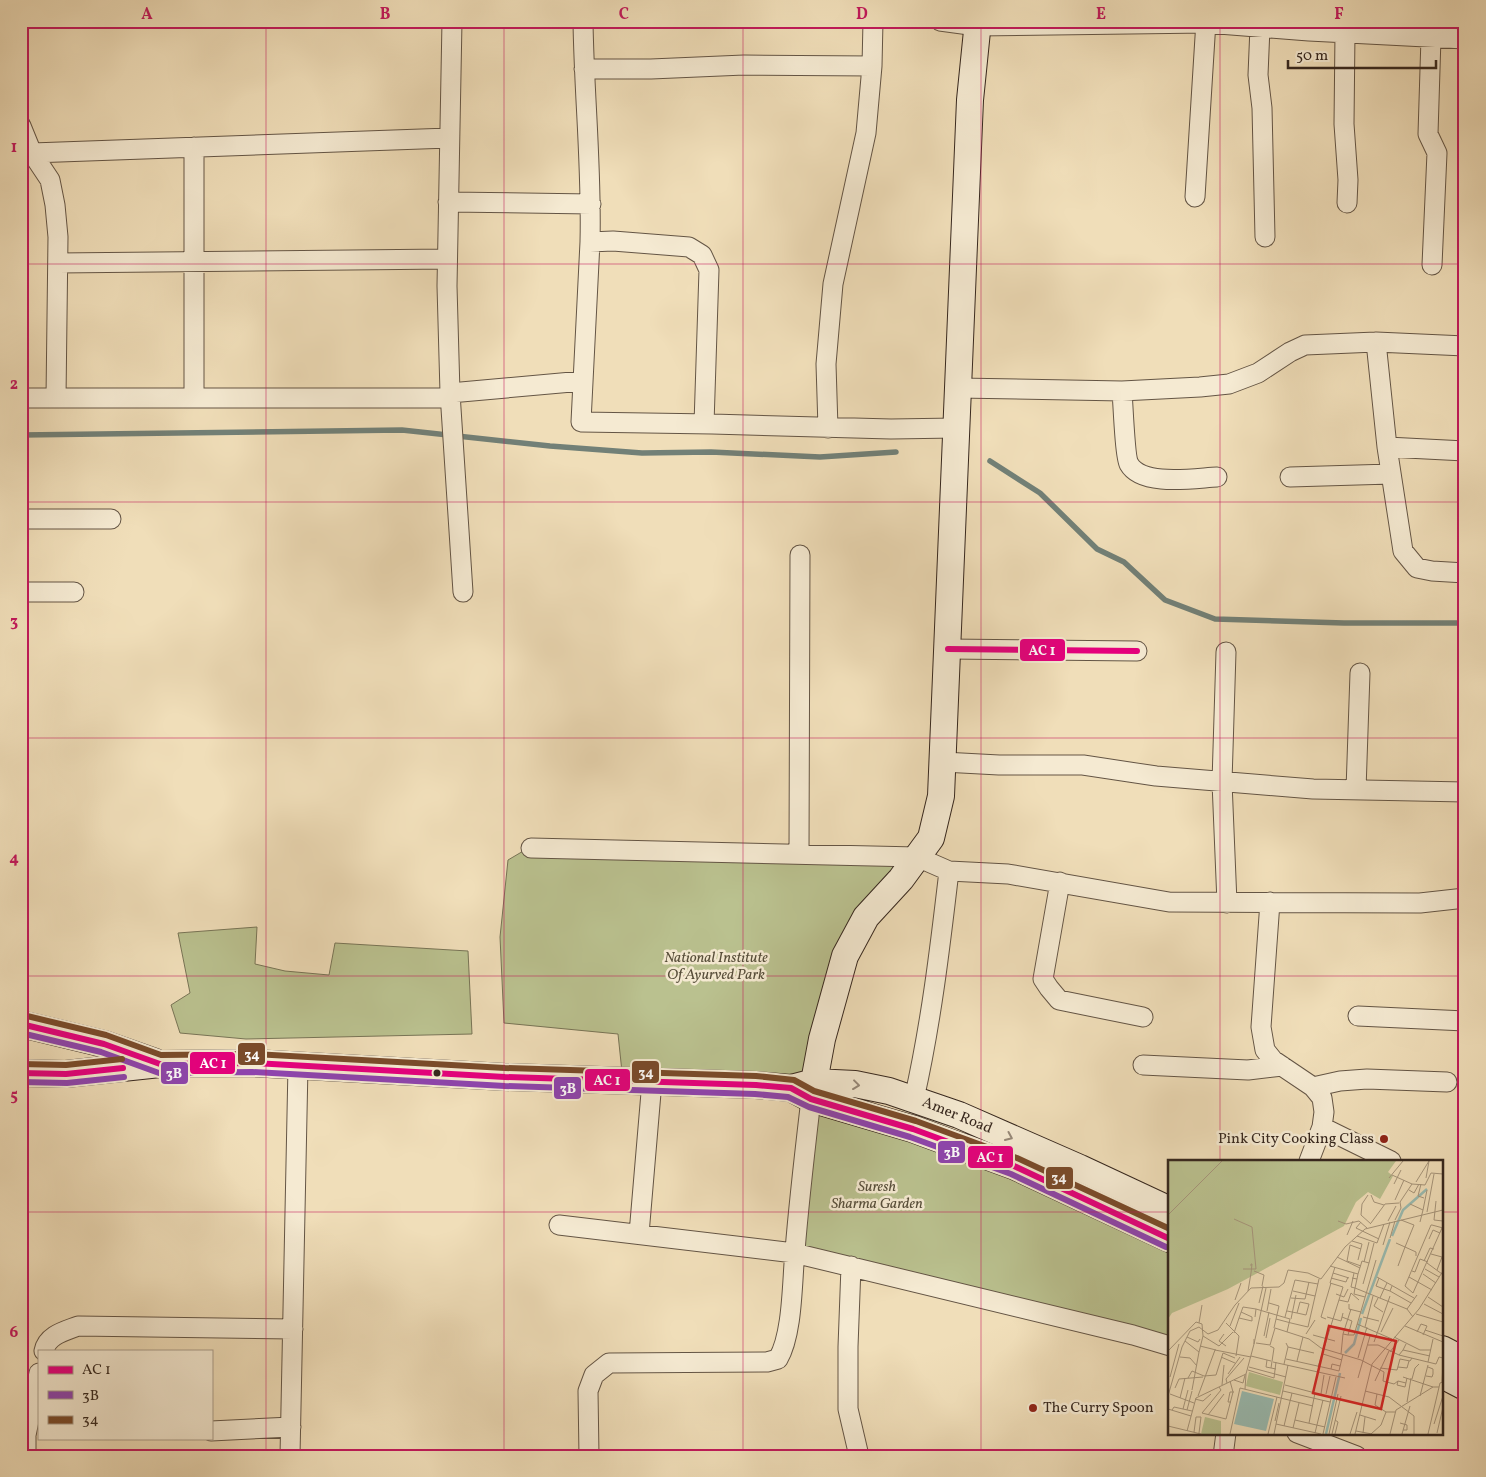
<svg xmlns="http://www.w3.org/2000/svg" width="1486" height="1477" viewBox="0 0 1486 1477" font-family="Vollkorn,serif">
	<rect width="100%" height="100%" fill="#f0deb9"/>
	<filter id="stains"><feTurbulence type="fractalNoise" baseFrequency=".004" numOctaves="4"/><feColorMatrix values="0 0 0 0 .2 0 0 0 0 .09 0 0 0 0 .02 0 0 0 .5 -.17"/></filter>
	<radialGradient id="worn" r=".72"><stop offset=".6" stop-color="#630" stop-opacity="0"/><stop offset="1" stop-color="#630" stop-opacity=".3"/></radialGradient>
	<!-- green -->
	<path fill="#bac18f" stroke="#787456" d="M525 850 903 864 855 919 802 1081 622 1072 618 1034 504 1023 500 937 508 860Z
		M257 927 255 964 285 971 329 975 335 943 468 951 472 1034 246 1039 180 1033 171 1005 190 993 178 933Z
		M816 1114 909 1134 1170 1246V1340L800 1249Z"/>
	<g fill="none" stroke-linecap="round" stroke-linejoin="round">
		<!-- stream -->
		<path stroke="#728077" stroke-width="5.5" d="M21 435 402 430 550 446 642 453 711 452 820 457 896 452
			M990 461 1040 493 1097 549 1124 562 1165 600 1215 619 1344 623H1465"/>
		<!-- street casing -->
		<g stroke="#645545" stroke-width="21">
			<path id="street" d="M452 21 447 286 450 393 463 592
				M583 21C584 95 592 168 590 242L613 241 689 247 702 255 709 270 704 424
				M940 21 977 26 1206 23 1309 31 1465 39
				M1260 27 1258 75 1262 108 1265 237
				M1345 33 1344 124 1348 180 1347 203
				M1431 37 1428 134 1437 153 1432 265
				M584 69H651L744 65 872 66
				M21 126 32 153 50 180 55 205 58 237 56 398
				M194 147V398
				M32 153 449 138
				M1195 197 1206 21
				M448 202 591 204
				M590 242 581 422 712 424 891 429 956 428
				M58 263 447 259
				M958 388 1122 391 1200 387 1229 384 1258 373 1290 352 1305 345 1376 342
				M1122 391C1123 404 1125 457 1129 464 1142 487 1195 478 1217 477
				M450 393 583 381
				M21 398H451
				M828 428 826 364 833 284 866 133 872 66 873 21
				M1387 447 1376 342 1465 346
				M1465 451 1387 447 1403 551 1417 568 1432 571 1465 573
				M1290 477 1391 474
				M21 519H111
				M21 592H74
				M948 649 1137 651
				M1226 652 1222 782 1227 903
				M943 762 999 765H1083L1156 776 1313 789 1465 792
				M1356 790 1360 673
				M531 848 917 857 949 871 1008 874 1169 902 1420 903 1465 898
				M799 854 800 555
				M1060 882 1043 979 1049 988 1059 1000 1143 1017
				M1270 902 1261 1027 1265 1050 1273 1060 1313 1087 1322 1098 1324 1112 1322 1127 1309 1161
				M1358 1016 1465 1021
				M1143 1065 1248 1070 1282 1066
				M1313 1087 1340 1081 1367 1079 1447 1082
				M914 1099C931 1024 940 948 949 871
				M1322 1127 1391 1161
				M559 1225 794 1253 1133 1335 1170 1346
				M639 1234 652 1081
				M851 1266 848 1347V1409L859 1456
				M44 1351C47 1335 65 1331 78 1326L293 1329
				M211 1431 291 1427
				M1297 1433 1357 1456
				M26 1456V1435L39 1373
				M290 1456 298 1066
				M589 1456 588 1391 594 1375 609 1363 767 1362 778 1359C793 1334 792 1280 795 1251 799 1200 805 1150 811 1099
				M1223 1456 1226 1433"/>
		</g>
		<!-- secondary casing -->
		<g stroke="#36271e" stroke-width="28">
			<path id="secondary" d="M21 1024 104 1044 155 1062
				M21 1073 66 1074 160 1064 252 1063 505 1077 756 1085 791 1088 814 1082 855 1084 889 1091 959 1115 1080 1168 1170 1210
				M796 1091 811 1099 913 1129 1014 1166 1170 1239
				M811 1098 822 1039 845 956 866 917 901 879 931 838 941 796 970 100 978 21
				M1442 1349 1465 1361
				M1442 1375 1465 1387"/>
		</g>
		<!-- street -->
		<use href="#street" stroke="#f5ead2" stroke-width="19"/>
		<!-- secondary -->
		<use href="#secondary" stroke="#f5ead2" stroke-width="26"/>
		<!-- bus-1 casing -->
		<g stroke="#f5ead2" stroke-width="10">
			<path id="bus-1" d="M948 649 1137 651
				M21 1024 104 1044 160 1064 252 1063 505 1077 756 1085 791 1088 811 1099 913 1129 1014 1166 1170 1239
				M21 1073 66 1074 123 1068"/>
		</g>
		<!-- bus-2 casing -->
		<g stroke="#f5ead2" stroke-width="10">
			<path id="bus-2" d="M21 1033 101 1052 159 1073 252 1072 505 1086 755 1094 788 1097 809 1107 910 1137 1011 1174 1166 1247
				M21 1082 67 1083 124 1077"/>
		</g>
		<!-- bus-3 casing -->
		<g stroke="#f5ead2" stroke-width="10">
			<path id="bus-3" d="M23 1015 106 1035 161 1055 252 1054 505 1068 756 1076 794 1080 814 1091 916 1121 1017 1158 1170 1229
				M21 1064 66 1065 122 1059"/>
		</g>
		<!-- bus-1 -->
		<use href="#bus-1" stroke="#e5007d" stroke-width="6"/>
		<!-- bus-2 -->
		<use href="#bus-2" stroke="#8e44ad" stroke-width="6"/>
		<!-- bus-3 -->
		<use href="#bus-3" stroke="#7a4b2a" stroke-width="6"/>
	</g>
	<!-- one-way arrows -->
	<defs><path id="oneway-chevron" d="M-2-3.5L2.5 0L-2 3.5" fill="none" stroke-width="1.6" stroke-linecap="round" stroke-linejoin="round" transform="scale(1.25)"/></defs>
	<g stroke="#968878">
		<use href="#oneway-chevron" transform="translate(856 1085) rotate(7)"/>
		<use href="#oneway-chevron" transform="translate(1009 1137) rotate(24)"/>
	</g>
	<!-- grid -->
	<path fill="none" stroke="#c2185b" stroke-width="1" stroke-opacity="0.55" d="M266 21V1456M504 21V1456M743 21V1456M981 21V1456M1220 21V1161M21 264H1465M21 502H1465M21 738H1465M21 976H1465M21 1212H1170M1442 1212H1465M1220 1433V1456"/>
	<!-- markers -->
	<circle fill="#36271e" stroke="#f5ead2" stroke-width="2" cx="437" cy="1073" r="4.5"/>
	<g fill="#8f2418" stroke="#f5ead2" stroke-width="2">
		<circle cx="1384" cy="1139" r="5"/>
		<circle cx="1033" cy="1408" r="5"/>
	</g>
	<g text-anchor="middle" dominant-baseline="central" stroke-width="5" stroke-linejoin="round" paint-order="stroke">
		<!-- park labels -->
		<g font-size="15" font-style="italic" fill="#574e3a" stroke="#f5ead2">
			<text x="716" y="958">National Institute<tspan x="716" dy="17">Of Ayurved Park</tspan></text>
			<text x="877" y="1187">Suresh<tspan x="877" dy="17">Sharma Garden</tspan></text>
		</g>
		<!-- street labels -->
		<g font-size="15" fill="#36271e" stroke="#f5ead2">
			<text transform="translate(957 1116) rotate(22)">Amer Road</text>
		</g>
		<!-- poi labels -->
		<g font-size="15" fill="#36271e" stroke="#f5ead2" text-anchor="end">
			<text x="1374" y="1139">Pink City Cooking Class</text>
			<text x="1043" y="1408" text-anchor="start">The Curry Spoon</text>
		</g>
	</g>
	<!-- overview -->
	<g transform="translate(1168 1160)">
		<rect width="275" height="275" fill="#f0deb9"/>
		<path d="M0 1H228L220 12 225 16 212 39 200 32 188 42 176 66 60 129 4 153 0 159ZM81 212 115 222 112 235 78 226ZM37 257 53 261V274H33Z" fill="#bac18f"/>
		<path d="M74 231 106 239 98 271 66 264Z" fill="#9abcb2"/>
		<path fill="none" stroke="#9abcb2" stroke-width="2.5" d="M224 76 235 50 259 29M194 154 222 79M177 193 186 184 193 158M158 274 172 213"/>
		<path fill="none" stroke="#a6957b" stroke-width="1" d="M224 15 244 24M221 18 235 1M258 18 261 1M248 22 261 1M226 24 233 10M253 24 250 36 256 38M241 30 246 33 251 24M200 35 194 44 193 55 203 64M203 35 206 42 216 45M227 40 236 20M268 41 266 60 275 61M242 44 255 50 252 62M255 50 259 30M259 52 266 14M0 55 54 1M66 59 84 67 88 109H75M227 60 233 48 232 42 244 24 257 25 263 13 275 14M233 60 246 65 237 87 248 92V96M170 61 178 64 191 61 199 68M220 61 228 46M193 62 188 68 211 79M203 63 217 44 231 43M274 68 245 133 237 126 263 65H264L275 68M179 75 185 61M189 76 209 83 216 64M222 78 227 61M261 79 265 70 272 73M184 81 194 84 190 100M228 83 237 87 230 106M215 85 222 62M263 94 274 97 269 110M169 97 192 108M256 101 262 88 266 89M196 102 201 82M259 103 274 114M162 106 190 114 189 119 184 118M193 106 179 101 182 85 193 89M257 109 271 117M86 111 96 115 94 126M244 111 247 112 252 99 260 102M165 113 181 118M186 113 183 127 187 128 189 119M190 114 194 101 201 103 206 83M255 114 268 123M209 117 246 138M241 117 264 130M163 118 178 122 180 117M211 118 208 126 216 129 219 123M195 124 201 103M224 126 222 131 243 143M80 131 83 113 84 104H83V106M125 131 147 136M168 134 176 137 180 129M197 137 186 134 187 128 239 149 245 157M260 137 275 147M123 138 137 139 141 122M210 138 206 146 215 152M212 138 216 129 222 131M67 140 73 123M171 140 180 142 183 133 191 140M91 143 95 126M101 143 111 146 106 168M181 144V149L193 152M256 144 275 154M239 149 249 135M99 151 103 129M119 151 129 153 132 142 141 144 138 155 129 153M73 152 84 157V161M248 154 275 162M87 157 88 149 122 159 119 172M117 157 127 120 150 124M159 157 173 161 175 153M174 157 184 161 180 175H186L208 100M195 157 211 161M71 158 75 147 88 149M108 159 123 163M123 159 128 135M158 159 153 157 163 123M31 163 34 145M58 163 71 176 68 196M123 163 140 167 151 119M189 164 224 179M62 166 71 143M237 166 275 182M197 167 205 136M257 170 275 176M213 172 225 148M249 172 253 164 259 166 255 175M66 173 71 158 84 161M56 174 51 181 58 186M138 174 147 160M145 175 167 181M180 175 175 174 183 149M96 176 101 152M19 177 30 182 32 179M226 177 252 190H263M98 178 102 158M86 179V184L98 128M17 181 31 192 24 230M206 182 222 136M88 183 102 185 107 168 141 179 153 188 193 200 216 212 215 221 226 224 230 221M118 183 120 187 146 193M238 184 235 190 262 196M200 185H210L231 195 235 190M32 186 48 190M102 186 106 188 103 208M0 191 28 162 34 164 35 176 51 186 65 172M31 192 35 176M222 192 231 180M155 194 174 200M173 194 175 174M231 195 268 204 271 197 275 198M83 196 103 201M12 197 22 198 29 206M53 197 67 203M190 198 199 167M118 199 163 209 164 204 172 206M99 200 98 207 108 209M129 201 135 177M105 202 177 218M260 202 265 179M116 204 120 187M81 207 118 217M150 207 175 127 162 123 167 107M230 207 239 208 241 201M212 208 229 210 232 199 242 201 244 198M163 209 171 211 175 194M80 210 106 218 108 202M60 214 72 197M258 216 264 217 265 214V209L260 207M2 217 11 184M235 217 265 227M20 218 24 211 36 216 48 215 55 193 67 198M190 218 202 176 191 172M244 219 247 208 251 204M66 220 75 223 77 215M207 221 221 191M274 222 275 204M59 223 58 219 76 198M238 223 230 221 229 225 237 227 239 218M54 225 56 205M117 225 147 233 141 263M51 227 53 230 34 253 58 259 65 232 62 221M7 228 11 219 35 217M77 229 78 214M115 231 162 242M197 231 221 237 246 256V274M2 234 26 243M153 234 156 215M158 234 162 216M209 234 207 245 218 252M0 236 14 187 22 171 31 167 40 174 50 170 67 145 83 128 111 127 116 123 120 110 140 113 153 119 177 87 197 69 275 50M30 236 47 190 83 197M252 236 260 205M12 238 17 218M27 239 35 241 43 234M63 242H60L62 232H66M239 242 243 218M0 249 23 256M15 249 20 230M4 250 6 247 24 251M19 250 24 231M40 255 56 234M192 255 208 260M127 260 157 267M107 261 111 243M232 263 239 265V270H235M108 264 153 274M266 264 275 236M0 266 33 274M116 266 124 233M125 268 131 243M19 271 28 238 78 214 86 184M188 271 204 274M26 272 28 257H33L31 273M147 273 155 240M195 273 197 257M269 273 275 247M62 274 72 228 145 246M100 274 109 237M106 274 120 205M155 274 168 217M161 274 170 234M164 274 173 236M167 274 170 262 167 260M182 274 189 252M187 274 204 204 251 149 275 111M203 274 213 265 218 252H227M222 274 228 250 265 227H271M234 274 242 246M260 274 272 223 275 222"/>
		<path fill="#d62828" fill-opacity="0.15" stroke="#d62828" stroke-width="2.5" d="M161 166 228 181 213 249 145 233Z"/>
		<rect width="275" height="275" fill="none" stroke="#36271e" stroke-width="2.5"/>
	</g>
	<g stroke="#f5ead2" stroke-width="2">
		<rect x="1019" y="638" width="47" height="24" rx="5" fill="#e5007d"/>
		<rect x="237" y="1042" width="29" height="24" rx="5" fill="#7a4b2a"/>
		<rect x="189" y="1051" width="47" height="24" rx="5" fill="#e5007d"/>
		<rect x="631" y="1060" width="29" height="24" rx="5" fill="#7a4b2a"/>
		<rect x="160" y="1061" width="29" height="24" rx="5" fill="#8e44ad"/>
		<rect x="584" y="1068" width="47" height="24" rx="5" fill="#e5007d"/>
		<rect x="553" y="1076" width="29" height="24" rx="5" fill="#8e44ad"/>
		<rect x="937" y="1140" width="29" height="24" rx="5" fill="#8e44ad"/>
		<rect x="967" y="1145" width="47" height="24" rx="5" fill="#e5007d"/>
		<rect x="1045" y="1166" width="29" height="24" rx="5" fill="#7a4b2a"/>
	</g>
	<g font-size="14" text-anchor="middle" font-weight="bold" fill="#fff">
		<text x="1042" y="655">AC 1</text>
		<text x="252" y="1059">34</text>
		<text x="213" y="1068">AC 1</text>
		<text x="646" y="1077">34</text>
		<text x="174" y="1078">3B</text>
		<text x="607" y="1085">AC 1</text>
		<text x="568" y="1093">3B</text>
		<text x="952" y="1157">3B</text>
		<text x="990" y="1162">AC 1</text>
		<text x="1059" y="1182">34</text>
	</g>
	<!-- margin -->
	<rect width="1486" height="1477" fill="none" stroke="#f0deb9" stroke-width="55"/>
	<!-- legend -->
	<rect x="38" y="1350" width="175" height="90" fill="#f5ead2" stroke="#a99c8a"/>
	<rect x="48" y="1366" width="25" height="8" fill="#e5007d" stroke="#a99c8a"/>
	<text x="82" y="1374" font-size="15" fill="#36271e">AC 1</text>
	<rect x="48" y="1391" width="25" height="8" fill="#8e44ad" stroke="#a99c8a"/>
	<text x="82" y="1400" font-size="15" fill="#36271e">3B</text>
	<rect x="48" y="1416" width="25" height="8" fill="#7a4b2a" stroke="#a99c8a"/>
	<text x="82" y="1424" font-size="15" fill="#36271e">34</text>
	<!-- scale -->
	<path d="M1288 60v8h148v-8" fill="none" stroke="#36271e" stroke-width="2.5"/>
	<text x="1296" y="60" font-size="15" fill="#36271e" stroke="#f5ead2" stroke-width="4" paint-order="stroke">50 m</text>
	<rect x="28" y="28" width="1430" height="1422" fill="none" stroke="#c2185b" stroke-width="2"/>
	<g font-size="16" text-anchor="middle" font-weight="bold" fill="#c2185b">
		<text x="147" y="19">A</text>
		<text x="385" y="19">B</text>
		<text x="624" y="19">C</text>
		<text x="862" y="19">D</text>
		<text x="1101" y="19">E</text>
		<text x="1339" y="19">F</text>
		<text x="14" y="152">1</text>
		<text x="14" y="389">2</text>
		<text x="14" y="626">3</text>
		<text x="14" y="863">4</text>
		<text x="14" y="1100">5</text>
		<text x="14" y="1337">6</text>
	</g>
	<rect width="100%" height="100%" filter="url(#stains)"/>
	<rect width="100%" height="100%" fill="url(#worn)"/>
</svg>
